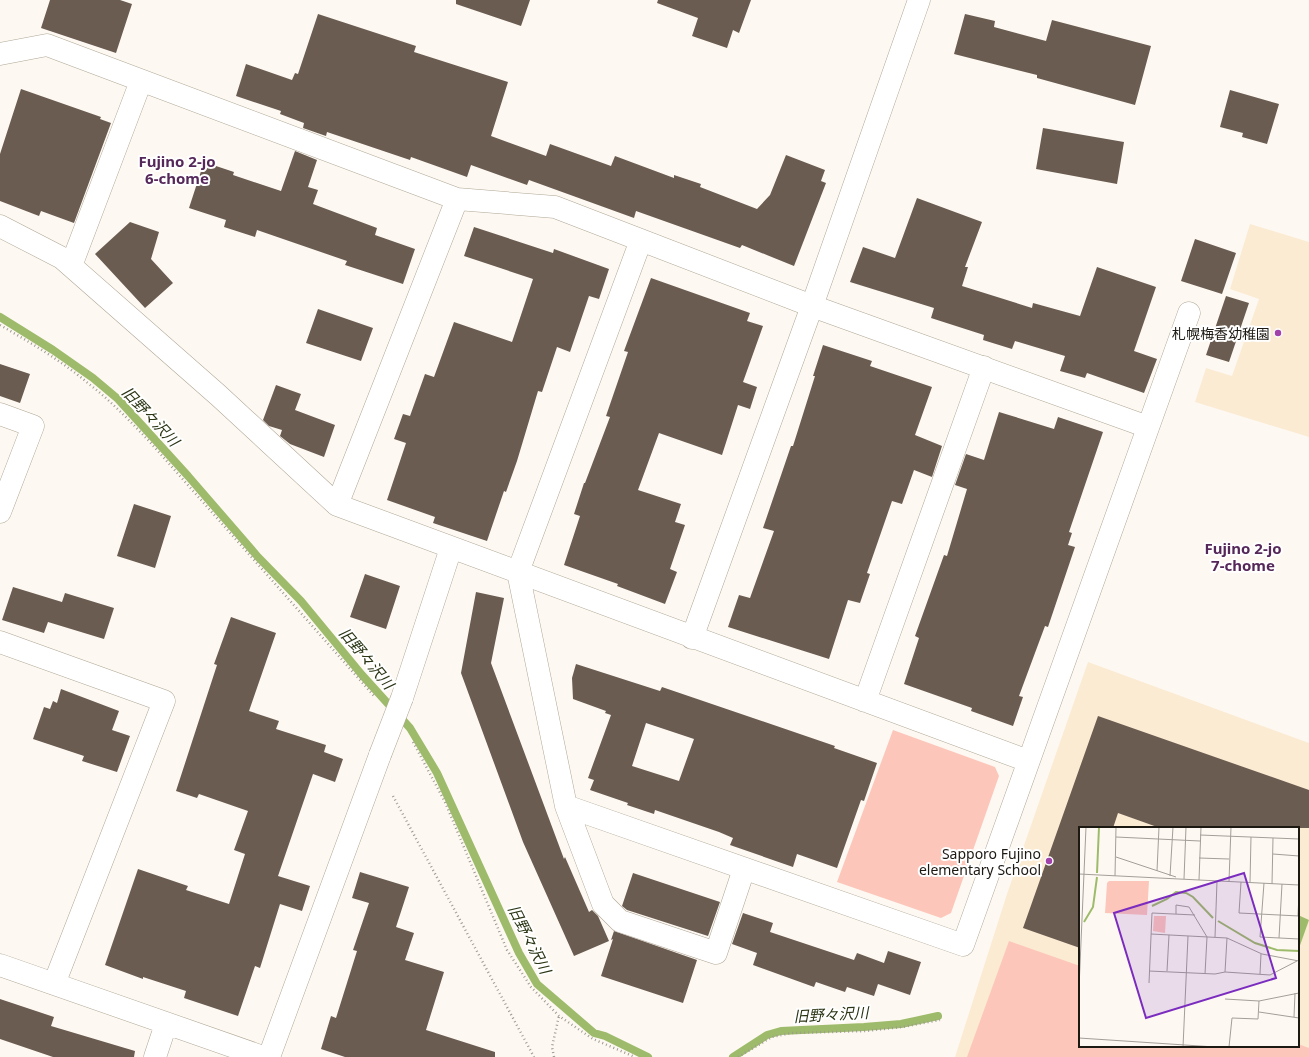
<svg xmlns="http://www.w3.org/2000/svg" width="1309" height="1057" viewBox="0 0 1309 1057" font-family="'Noto Sans','Noto Sans JP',sans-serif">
	<rect width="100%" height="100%" fill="#fdf9f2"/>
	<!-- built -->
	<path fill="#fbebd3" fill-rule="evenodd" d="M1250 224 1309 242V437L1195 402 1206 368 1232 376 1259 299 1230 289Z
		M1088 662 1309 743V1057H955L1007 894ZM1080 828H1298V1046H1080Z"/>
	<!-- green -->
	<path fill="#fdc6ba" d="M893 730 995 767 999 776 951 913 941 918 837 882Z
		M1009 941 1080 966V1046H1298V1044L1309 1048V1057H967Z"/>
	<!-- water -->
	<path fill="#9ebb6b" d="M1298 915 1309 920 1298 951Z"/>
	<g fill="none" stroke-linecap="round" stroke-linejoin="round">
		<!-- stream -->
		<path stroke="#9ebb6b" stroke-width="8" d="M0 317 53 350 93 378 118 399 188 476 258 557 301 601 362 675 410 728 437 773 519 953 537 984 594 1033 605 1036 648 1057
			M733 1057 767 1035 781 1031 864 1027 901 1024 938 1016"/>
	</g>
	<!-- building -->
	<path fill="#6b5c51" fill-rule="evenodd" d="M50 0H120L132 4 116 53 41 28Z
		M456 0H530L521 26 456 4Z
		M658 0H751L739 33 733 30 727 48 692 36 698 18 657 3Z
		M318 14 416 46 414 52 508 82 491 136 546 156 550 144 611 166 615 156 674 178V175L701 184 700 187 757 209 770 195 786 155 825 170 821 181 826 183 794 266 742 245 740 248 636 211 634 218 529 180 527 185 471 165 467 177 411 157 410 160 327 132 326 136 303 128 304 123 280 114 281 111 236 96 246 64 292 80 295 73 298 74Z
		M965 14 995 21 994 27 1046 41 1052 20 1151 46 1135 105 1037 78V75L954 54Z
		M21 89 101 117 100 119 111 123 74 223 41 211 39 216 0 201V154Z
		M1230 90 1279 104 1267 144 1242 137 1243 133 1220 127Z
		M1043 128 1124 142 1117 184 1036 169Z
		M295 151 317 160 308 187 318 190 313 204 377 228 375 235 415 249 403 284 345 265 347 261 257 230 255 237 224 227 226 220 189 208 204 162 234 172 233 175 281 191Z
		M917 198 982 222 965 267H968L962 286 1032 308 1033 303 1080 316 1097 267 1156 287 1134 351 1157 359 1144 393 1087 373 1085 378 1060 371 1065 356 1015 341 1012 349 983 340 984 335 931 318 934 308 850 282 863 247 895 258Z
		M130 222 159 232 151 259 173 283 145 308 95 254Z
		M474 227 553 253 554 249 609 269 599 299 589 296 570 352 557 347 542 392 538 391 517 461 506 492 504 491 487 541 433 523 435 517 387 500 406 443 394 439 403 414 410 416 425 374 434 377 454 322 512 342 533 279 464 256Z
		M1195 239 1236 253 1222 294 1181 281Z
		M651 278 750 313 747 321 763 326 743 382 757 387 750 409 738 405 722 455 659 433 638 490 681 504 675 522 685 525 670 569 677 572 665 604 617 586 618 584 564 565 580 516 574 514 584 483H585L610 417 606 416 628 352 624 351Z
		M1226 296 1249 303 1229 362 1206 355Z
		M318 309 373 328 361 361 306 343Z
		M823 345 872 361 870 366 932 387 915 435 942 446 932 477 914 470 902 504 892 501 867 573 870 574 860 603 848 600 829 659 728 627 739 595 750 598 774 531 763 528 791 446H793L815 376H813Z
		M0 364 30 374 20 403 0 396Z
		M276 385 301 394 295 410 335 425 324 457 290 444 280 436 282 430 269 426 263 420Z
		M999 412 1054 429 1058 417 1103 432 1069 532 1072 533 1068 545 1075 547 1048 627 1045 626 1019 696 1023 697 1013 726 971 711 972 708 904 684 919 638 915 636 944 555 947 556 967 489 955 485 966 454 984 460Z
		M134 504 171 516 155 568 117 556Z
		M365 574 400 586 386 629 350 617Z
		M13 587 62 602 65 593 114 608 104 639 48 622 44 633 2 620Z
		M476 592 504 598 491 663 564 859 565 857 589 912 592 910 598 916 609 941 574 956 523 842 461 673Z
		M231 617 276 633 249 711 279 721 276 729 326 745 324 752 343 759 335 782 313 774 278 876 310 886 302 911 280 904 260 968 255 966 238 1016 184 998 186 991 143 977V979L105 965 138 869 188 886 186 890 229 904 245 854 234 850 248 811 199 794 197 798 176 791 217 665 214 664Z
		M576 664 660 691 662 687 835 746 834 748 877 763 864 801 861 800 837 868 797 854 793 867 730 845 733 838 719 832 655 810 654 814 627 805 628 803 590 790 594 780 588 778 611 715 605 713 606 711 573 699 572 678ZM646 723 694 739 679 781 632 766Z
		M61 689 119 711 112 730 130 736 117 772 82 761 84 756 33 739 44 707 50 709 53 701 57 703Z
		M1098 716 1309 790V828H1160L1118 813 1113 828H1080V948L1023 928Z
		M360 872 409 887 396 927 414 933 405 960 444 972 426 1030 495 1052V1057H345L321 1049 331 1016 336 1018 357 951 353 950 369 903 352 898Z
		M633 873 720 902 708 936 627 910 622 906Z
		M743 913 773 923 770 932 854 960 857 953 884 963 888 951 921 962 910 995 878 984 874 996 847 987 845 992 816 982 814 987 753 965 757 953 732 944Z
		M614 931 697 960 683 1003 601 976 613 939 611 940Z
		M0 999 54 1017 51 1026 135 1051 134 1057H53L0 1039Z"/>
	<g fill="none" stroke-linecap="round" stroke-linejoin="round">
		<!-- minor casing -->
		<g stroke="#b0a695" stroke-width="23">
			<path id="minor" d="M0 54 47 45 457 199 337 505
				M457 199 555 207 812 306 1148 427
				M0 226 62 258 218 395 337 505 1028 761
				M641 240 518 572 566 806 603 904 620 921 716 953 744 869
				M71 266 141 81
				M0 414 33 426 0 512
				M692 638 812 306 919 0
				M0 642 164 701 54 984
				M402 698 451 548
				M865 701 984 367
				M566 806 963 945 1189 313
				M0 965 263 1057
				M155 1057 166 1024
				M269 1057 380 755"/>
		</g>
		<!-- path -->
		<path stroke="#9f9b94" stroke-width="2.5" stroke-dasharray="1 3" stroke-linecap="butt" d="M0 325C31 343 62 361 89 384 111 401 130 421 149 441L375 697
			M413 742 445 802 507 950 531 987 559 1016 593 1039 635 1057
			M393 796 534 1057
			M554 1057 552 1047 559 1016
			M738 1057 772 1037 792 1033 866 1031 902 1027 940 1020"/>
		<!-- minor -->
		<use href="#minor" stroke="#fff" stroke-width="22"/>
		<!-- minor-bridge casing -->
		<g stroke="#b0a695" stroke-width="23" stroke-linecap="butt">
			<path id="minor-bridge" d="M380 755 402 698"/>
		</g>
		<!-- minor-bridge -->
		<use href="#minor-bridge" stroke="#fff" stroke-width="22"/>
	</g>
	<!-- markers -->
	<g fill="#a142aa" stroke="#fff" stroke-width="1.5">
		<circle cx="1278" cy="333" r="4"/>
		<circle cx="1049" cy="861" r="4"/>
	</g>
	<g text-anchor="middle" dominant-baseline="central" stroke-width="4" stroke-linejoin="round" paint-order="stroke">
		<!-- poi labels -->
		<g font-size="14" fill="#1c1812" stroke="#fff" text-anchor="end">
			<text x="1270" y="333">札幌梅香幼稚園</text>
			<text x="1041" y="853">Sapporo Fujino<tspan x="1041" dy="16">elementary School</tspan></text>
		</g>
		<!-- neighbourhood labels -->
		<g font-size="15" font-weight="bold" fill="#56285a" stroke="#fff">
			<text x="177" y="161">Fujino 2-jo<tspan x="177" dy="17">6-chome</tspan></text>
			<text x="1243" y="548">Fujino 2-jo<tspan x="1243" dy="17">7-chome</tspan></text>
		</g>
		<!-- water labels -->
		<g font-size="15" font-style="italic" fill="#2a3514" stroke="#fff">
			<text transform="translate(151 416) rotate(47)">旧野々沢川</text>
			<text transform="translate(367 658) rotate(50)">旧野々沢川</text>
			<text transform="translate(530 939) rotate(63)">旧野々沢川</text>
			<text transform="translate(831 1014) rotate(-3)">旧野々沢川</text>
		</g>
	</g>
	<!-- overview -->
	<g transform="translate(1079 827)">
		<rect width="220" height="220" fill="#fdf9f2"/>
		<path d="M30 54H70L68 88 26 86 28 56ZM75 89H87L86 106 74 104Z" fill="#fdc6ba"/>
		<path fill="none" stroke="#9ebb6b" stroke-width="2" d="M18 46 20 0M73 79 88 72 97 65 107 66 114 70 134 91M139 94 176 116 198 123 220 124M5 95 14 80 18 50"/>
		<path fill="none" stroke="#a39f98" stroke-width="1" d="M121 8 220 12M37 10 121 14M194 27 220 29M37 30 97 50M120 31 150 32M78 44 80 0M0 47 220 58M36 49 37 0M91 49 94 0M105 52 107 0M120 53 122 0M150 54 152 0M162 55 160 86 220 89M171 55 172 10M185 56 181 110 220 112M193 57 194 11M97 87V78L110 80 128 110 126 147M219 89 220 67M72 107 148 111 183 127 220 134M136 110 138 54M148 111 146 145 191 148 218 134M200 111 203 57M70 144 136 147 146 145M88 144 90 108M181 147 182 127M70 156 73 86 116 88M0 161 7 0M146 172 180 174 220 166M180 185 220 191M215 190 216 166M0 211 136 220M104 220 109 109M150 220 153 191 179 192 180 174"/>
		<path fill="#7b2cbf" fill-opacity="0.15" stroke="#7b2cbf" stroke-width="2" d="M165 46 197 151 67 191 35 86Z"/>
		<rect width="220" height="220" fill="none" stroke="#1c1812" stroke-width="2"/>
	</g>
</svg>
